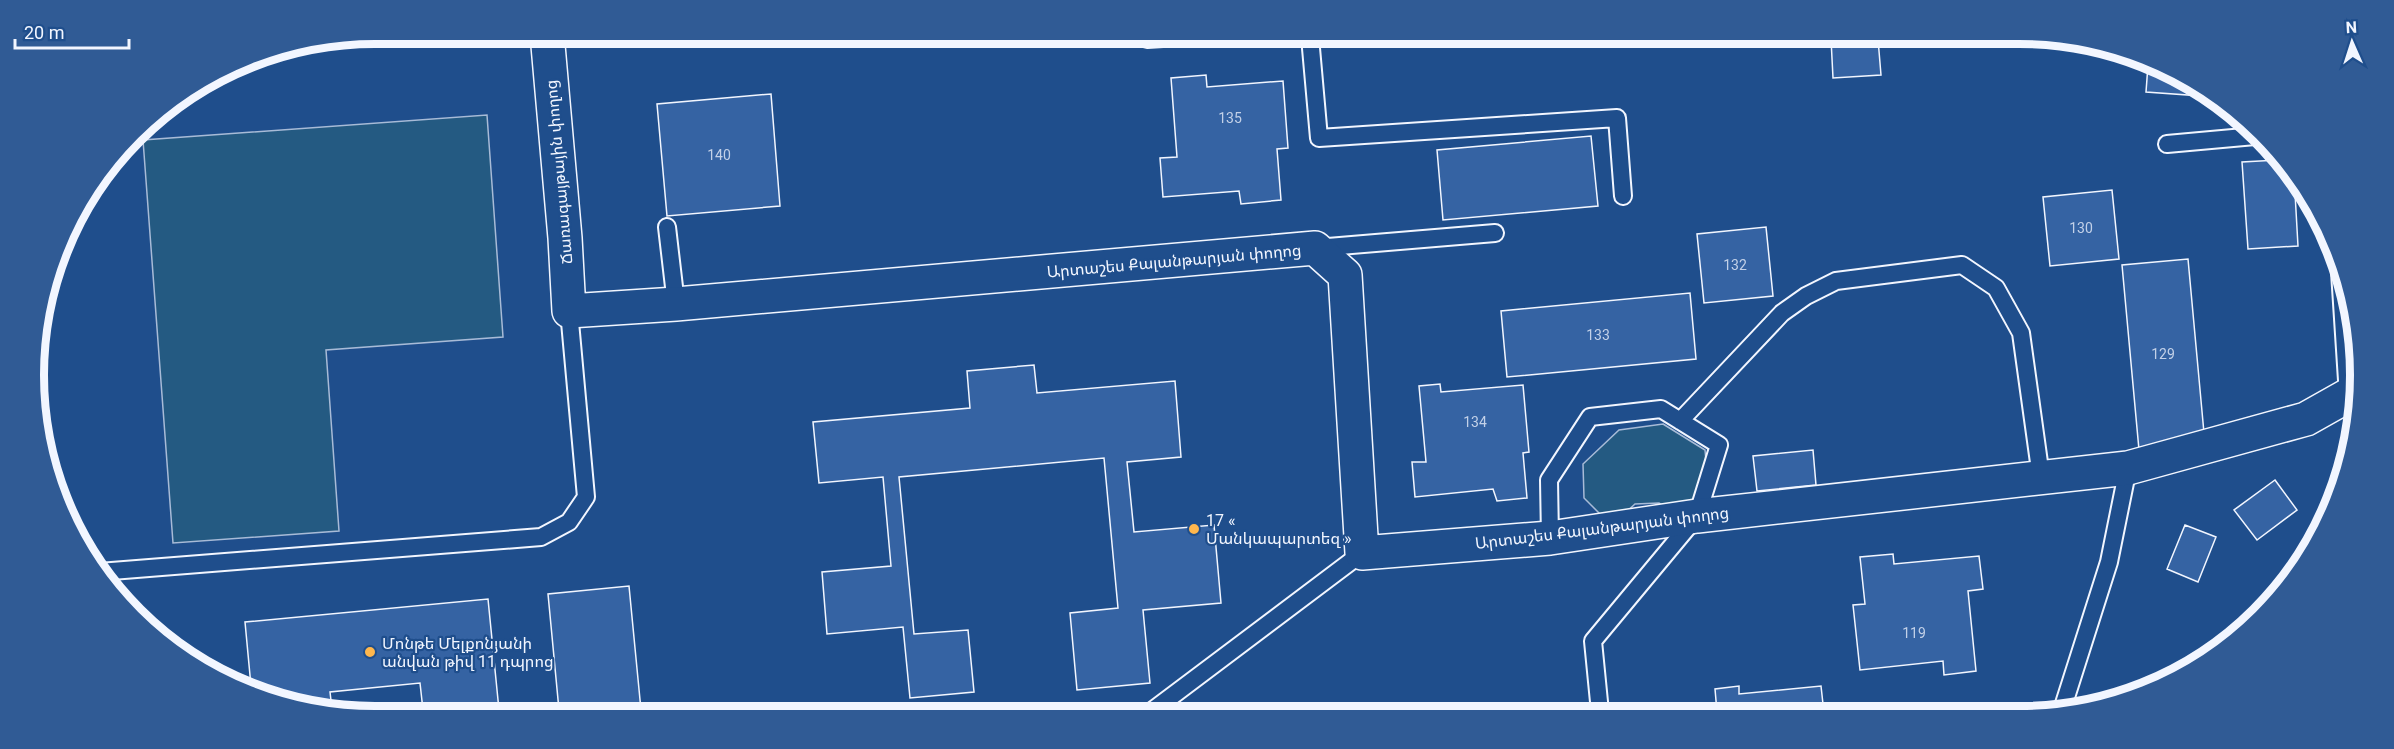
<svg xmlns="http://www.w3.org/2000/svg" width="2394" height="749" viewBox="0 0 2394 749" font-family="Roboto,'Noto Sans Armenian',sans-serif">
	<rect width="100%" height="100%" fill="#1f4e8c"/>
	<!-- green -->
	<path fill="#245a82" stroke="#a8bbd7" stroke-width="1.5" d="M487 115 503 337 326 350 339 531 173 543 143 140Z
		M1663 424 1705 450 1708 483 1692 512 1677 514 1659 503 1635 504 1622 516 1604 518 1584 498 1583 464 1619 430Z"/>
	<!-- building -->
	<path fill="#3563a3" stroke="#f2f6ff" stroke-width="1.5" d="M774 35H891V38L774 45Z
		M1831 39H1878L1881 75 1833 78Z
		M2148 65 2210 91 2216 97 2146 92Z
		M1206 75 1207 87 1283 81 1288 148 1277 149 1281 200 1241 204 1239 191 1163 197 1160 158 1177 157 1171 78Z
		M771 94 780 206 667 216 657 104Z
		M1591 136 1598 206 1443 220 1437 150Z
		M2278 160 2294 175 2298 246 2248 249 2242 162Z
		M2112 190 2119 259 2050 266 2043 197Z
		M1766 227 1773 296 1704 303 1697 234Z
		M2188 259 2205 444 2139 450 2122 265Z
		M1690 293 1696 359 1507 377 1501 311Z
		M1034 365 1037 393 1175 381 1181 457 1127 462 1134 532 1214 525 1221 603 1143 610 1150 683 1077 690 1070 613 1118 608 1104 458 899 477 914 634 968 630 974 692 910 698 903 627 827 634 822 572 891 566 883 477 819 483 813 422 970 408 967 371Z
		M1440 384 1441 392 1523 385 1529 452 1523 453 1527 498 1497 501 1493 489 1415 497 1412 462H1426L1419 386Z
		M1813 450 1816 485 1757 491 1753 456Z
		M2275 480 2297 510 2257 540 2234 510Z
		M2185 525 2216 537 2198 582 2167 569Z
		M1893 554 1894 564 1979 556 1983 589 1968 591 1976 671 1944 675 1943 661 1860 670 1853 605 1865 604 1860 557Z
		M629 586 641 710H559L548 594Z
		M488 599 499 710H423L420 683 330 692 332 709H308L251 686 245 622Z
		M157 630H165L166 640Z
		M1739 686V694L1821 686 1824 713 1717 712 1715 689Z"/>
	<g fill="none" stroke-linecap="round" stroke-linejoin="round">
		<!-- lane casing -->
		<g stroke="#f2f6ff" stroke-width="20">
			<path id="lane" d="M1147 36V39L1195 36
				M1310 37 1319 138 1617 118 1623 196
				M2167 144 2255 136
				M667 227 676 304
				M1316 248 1495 233
				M2340 272 2348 396
				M1680 421 1782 313 1806 296 1836 281 1962 265 1996 288 2021 333 2041 477
				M1550 538 1549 480 1590 417 1661 409 1719 445 1697 516 1593 641 1600 712
				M99 572 541 537 569 522 586 497 569 311
				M1152 711 1362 553
				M2061 713 2109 562 2128 468"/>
		</g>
		<!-- street casing -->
		<g stroke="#f2f6ff" stroke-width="36">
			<path id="street" d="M547 34 565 238 569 311 676 304 1315 248 1345 275 1362 553 1550 538 1697 516 2128 468 2306 419 2354 392"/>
		</g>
		<!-- lane -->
		<use href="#lane" stroke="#1f4e8c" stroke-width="16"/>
		<!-- street -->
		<use href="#street" stroke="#1f4e8c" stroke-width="33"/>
	</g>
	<!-- markers -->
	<g fill="#ffb74d" stroke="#1f4e8c" stroke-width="2">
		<circle cx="1194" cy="529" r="6"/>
		<circle cx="370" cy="652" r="6"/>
	</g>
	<g text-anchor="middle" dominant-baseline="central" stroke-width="4.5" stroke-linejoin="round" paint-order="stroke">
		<!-- number labels -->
		<g font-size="14" fill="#c3d1e8">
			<text x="1230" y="118">135</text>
			<text x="719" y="155">140</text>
			<text x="2081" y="228">130</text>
			<text x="1735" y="265">132</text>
			<text x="1598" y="335">133</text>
			<text x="2163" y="354">129</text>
			<text x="1475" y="422">134</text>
			<text x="1914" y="633">119</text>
		</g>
		<!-- street labels -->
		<g font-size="16" fill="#f2f6ff" stroke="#1f4e8c">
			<text transform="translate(559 172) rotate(-95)">Ճառագայթային փողոց</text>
			<text transform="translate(1174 261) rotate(-5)">Արտաշես Քալանթարյան փողոց</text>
			<text transform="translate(1602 528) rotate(-7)">Արտաշես Քալանթարյան փողոց</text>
		</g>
		<!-- poi labels -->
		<g font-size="16" fill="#f2f6ff" stroke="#1f4e8c" text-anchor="start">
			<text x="1206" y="520">17 «<tspan x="1206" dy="18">Մանկապարտեզ »</tspan></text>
			<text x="382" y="643">Մոնթե Մելքոնյանի<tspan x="382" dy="18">անվան թիվ 11 դպրոց</tspan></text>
		</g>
	</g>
	<!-- crop -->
	<path d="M0 0H2394V749H0ZM375 44H2019A331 331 0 0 1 2350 375V375A331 331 0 0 1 2019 706H375A331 331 0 0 1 44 375V375A331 331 0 0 1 375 44Z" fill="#305b95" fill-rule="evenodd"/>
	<path fill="none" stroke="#f2f6ff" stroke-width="8" d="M375 44H2019A331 331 0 0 1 2350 375V375A331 331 0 0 1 2019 706H375A331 331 0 0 1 44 375V375A331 331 0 0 1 375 44Z"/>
	<!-- north arrow -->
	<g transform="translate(2352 42) rotate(357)" stroke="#1f4e8c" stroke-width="4.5" paint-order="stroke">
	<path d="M0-4.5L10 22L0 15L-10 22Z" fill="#f2f6ff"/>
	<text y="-9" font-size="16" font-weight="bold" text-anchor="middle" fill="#f2f6ff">N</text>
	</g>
	<!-- scale -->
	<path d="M15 39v9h114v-9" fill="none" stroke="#f2f6ff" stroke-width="3"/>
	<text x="24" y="39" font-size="18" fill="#f2f6ff" stroke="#1f4e8c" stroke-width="4.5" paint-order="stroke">20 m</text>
</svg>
